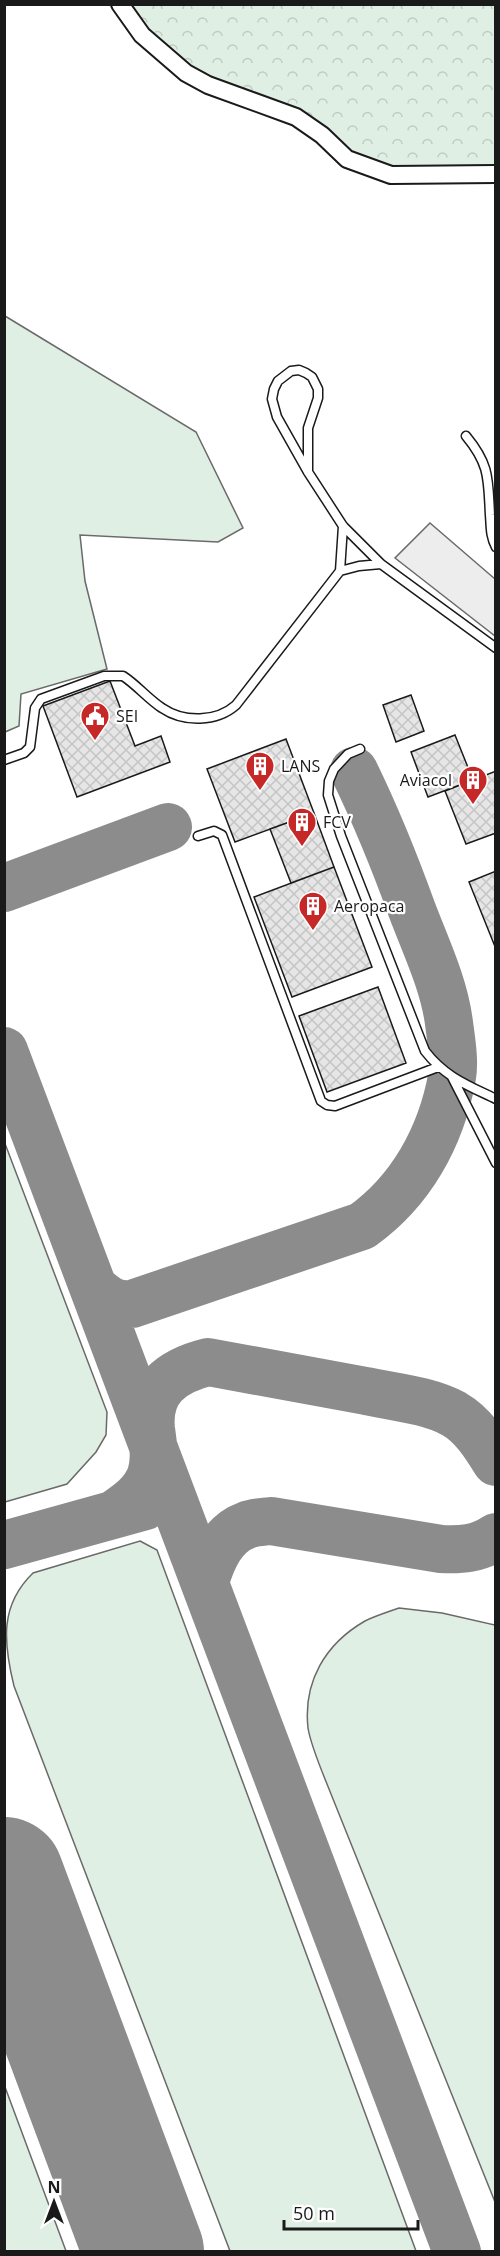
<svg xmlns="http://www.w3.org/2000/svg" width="500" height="2256" viewBox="0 0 500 2256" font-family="'Open Sans',sans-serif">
	<defs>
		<pattern id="forest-crowns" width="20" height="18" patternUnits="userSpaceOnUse" patternTransform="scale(1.5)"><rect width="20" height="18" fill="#e0efe3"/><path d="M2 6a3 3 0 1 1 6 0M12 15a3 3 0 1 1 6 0" fill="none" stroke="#c0ccc2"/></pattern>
		<pattern id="building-cross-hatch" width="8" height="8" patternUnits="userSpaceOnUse" patternTransform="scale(1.5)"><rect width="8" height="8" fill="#e6e6e6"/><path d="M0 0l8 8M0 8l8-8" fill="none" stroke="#c5c5c5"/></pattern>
	</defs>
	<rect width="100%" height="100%" fill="#fff"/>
	<!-- grass -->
	<path fill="#e0efe3" stroke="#6a6a6a" stroke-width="1.5" d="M5 316 196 432 243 528 218 542 80 535 85 581 107 669 21 694 19 726 5 732Z
		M4 1141 107 1412 106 1435 96 1452 67 1484 5 1502Z
		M140 1541 157 1550 416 2251H230L14 1686C3 1641 0 1605 33 1573Z
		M399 1608 442 1613 495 1625V2202L331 1794C324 1776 311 1747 308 1728 303 1682 325 1644 365 1621 375 1616 388 1612 399 1608Z
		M5 2087 66 2251H5Z"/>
	<!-- forest -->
	<path fill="url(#forest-crowns)" stroke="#6a6a6a" stroke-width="1.5" d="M118 5H495V176L370 167 322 135 206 86Z"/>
	<!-- parking -->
	<path fill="#ededed" stroke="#6a6a6a" stroke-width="1.5" d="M430 523 495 579V636L395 558Z"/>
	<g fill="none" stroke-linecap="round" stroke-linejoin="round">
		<!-- taxiway -->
		<path stroke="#8c8c8c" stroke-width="48" d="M4 888 168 827
			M4 1051 457 2252
			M94 1288C106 1299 115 1306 132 1304L362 1226C411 1191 441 1137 452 1077 455 1061 451 1039 449 1023 444 984 426 947 412 910 395 863 376 816 354 771
			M113 1515C129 1504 144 1494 151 1475 156 1458 153 1445 151 1429 147 1389 172 1371 208 1362 260 1372 313 1381 366 1391 394 1397 428 1400 454 1414 473 1425 485 1444 496 1462
			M4 1545 145 1506
			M205 1582C212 1559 222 1534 247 1525 254 1522 263 1522 271 1521L441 1549C461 1550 478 1549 496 1537"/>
		<!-- runway -->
		<path stroke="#8c8c8c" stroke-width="120" d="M4 1877 144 2252"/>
	</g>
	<!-- building -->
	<path fill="url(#building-cross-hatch)" stroke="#1a1a1a" stroke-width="1.5" d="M110 681 135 746 161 736 170 762 77 797 43 706Z
		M411 695 424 731 396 742 383 705Z
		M455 735 473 780 428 797 411 752Z
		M286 739 314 813 235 842 207 769Z
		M496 771V833L466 844 445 791Z
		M314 813 334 867 291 883 270 829Z
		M334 867 372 967 292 997 254 897Z
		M496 871V949L469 882Z
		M378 987 406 1063 327 1092 299 1016Z"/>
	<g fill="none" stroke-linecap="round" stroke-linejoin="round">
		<!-- service casing -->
		<g stroke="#1a1a1a" stroke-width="11">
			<path id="service" d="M466 436C490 465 488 479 490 515 491 526 490 536 496 547
				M308 472V428L318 398V389L312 377 306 373 299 370 291 371 278 381 274 389 272 399 277 417 308 472 343 526 381 564 496 648
				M340 571 359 566 381 564
				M360 749 348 754 334 769 329 781 328 795 341 836 425 1051C445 1077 467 1085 496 1099
				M4 760 24 753 30 747 35 708 41 699 104 676H123C137 685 148 699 162 708 184 723 217 722 236 705L340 571 343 526
				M198 836 214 831 222 835 321 1101 327 1105 335 1106 438 1067
				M452 1077 496 1163"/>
		</g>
		<!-- minor casing -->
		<g stroke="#1a1a1a" stroke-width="20">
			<path id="minor" d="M120 4 142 35 186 73 208 85 296 117 322 135 347 159 391 175 496 174"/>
		</g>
		<!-- service -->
		<use href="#service" stroke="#fff" stroke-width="8"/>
		<!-- minor -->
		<use href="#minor" stroke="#fff" stroke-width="16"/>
	</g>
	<!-- icons -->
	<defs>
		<g id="civic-pin" transform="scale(1.5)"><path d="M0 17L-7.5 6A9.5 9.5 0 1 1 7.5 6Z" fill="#c62828" stroke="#fff"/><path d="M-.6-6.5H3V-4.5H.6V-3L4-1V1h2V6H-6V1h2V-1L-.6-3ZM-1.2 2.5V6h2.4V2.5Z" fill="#fff"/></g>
		<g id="building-pin" transform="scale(1.5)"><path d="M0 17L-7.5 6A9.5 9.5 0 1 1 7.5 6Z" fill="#c62828" stroke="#fff"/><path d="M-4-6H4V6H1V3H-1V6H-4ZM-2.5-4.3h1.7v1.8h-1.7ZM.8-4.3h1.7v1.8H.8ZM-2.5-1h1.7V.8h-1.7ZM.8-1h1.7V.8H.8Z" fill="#fff"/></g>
	</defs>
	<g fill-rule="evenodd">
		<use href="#civic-pin" x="95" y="716"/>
		<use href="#building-pin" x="260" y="766"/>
		<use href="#building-pin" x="473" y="780"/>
		<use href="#building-pin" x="302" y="822"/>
		<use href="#building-pin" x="313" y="906"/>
	</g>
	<g text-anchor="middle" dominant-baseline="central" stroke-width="4.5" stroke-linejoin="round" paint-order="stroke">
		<!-- poi labels -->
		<g font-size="16" fill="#1a1a1a" stroke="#fff" text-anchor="start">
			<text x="116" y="716">SEI</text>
			<text x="281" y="766">LANS</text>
			<text x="452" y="780" text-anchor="end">Aviacol</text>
			<text x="323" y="822">FCV</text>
			<text x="334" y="906">Aeropaca</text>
		</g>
	</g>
	<!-- border -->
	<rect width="500" height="2256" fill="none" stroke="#1a1a1a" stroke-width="12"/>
	<!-- north arrow -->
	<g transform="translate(54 2202)" stroke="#ffffff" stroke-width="4.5" paint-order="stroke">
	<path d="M0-4.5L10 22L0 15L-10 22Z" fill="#1a1a1a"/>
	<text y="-9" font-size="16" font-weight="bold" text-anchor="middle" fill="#1a1a1a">N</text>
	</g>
	<!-- scale -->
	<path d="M284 2220v9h134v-9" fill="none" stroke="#1a1a1a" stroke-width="3"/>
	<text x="293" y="2220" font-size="18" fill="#1a1a1a" stroke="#ffffff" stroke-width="4.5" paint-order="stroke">50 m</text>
</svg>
